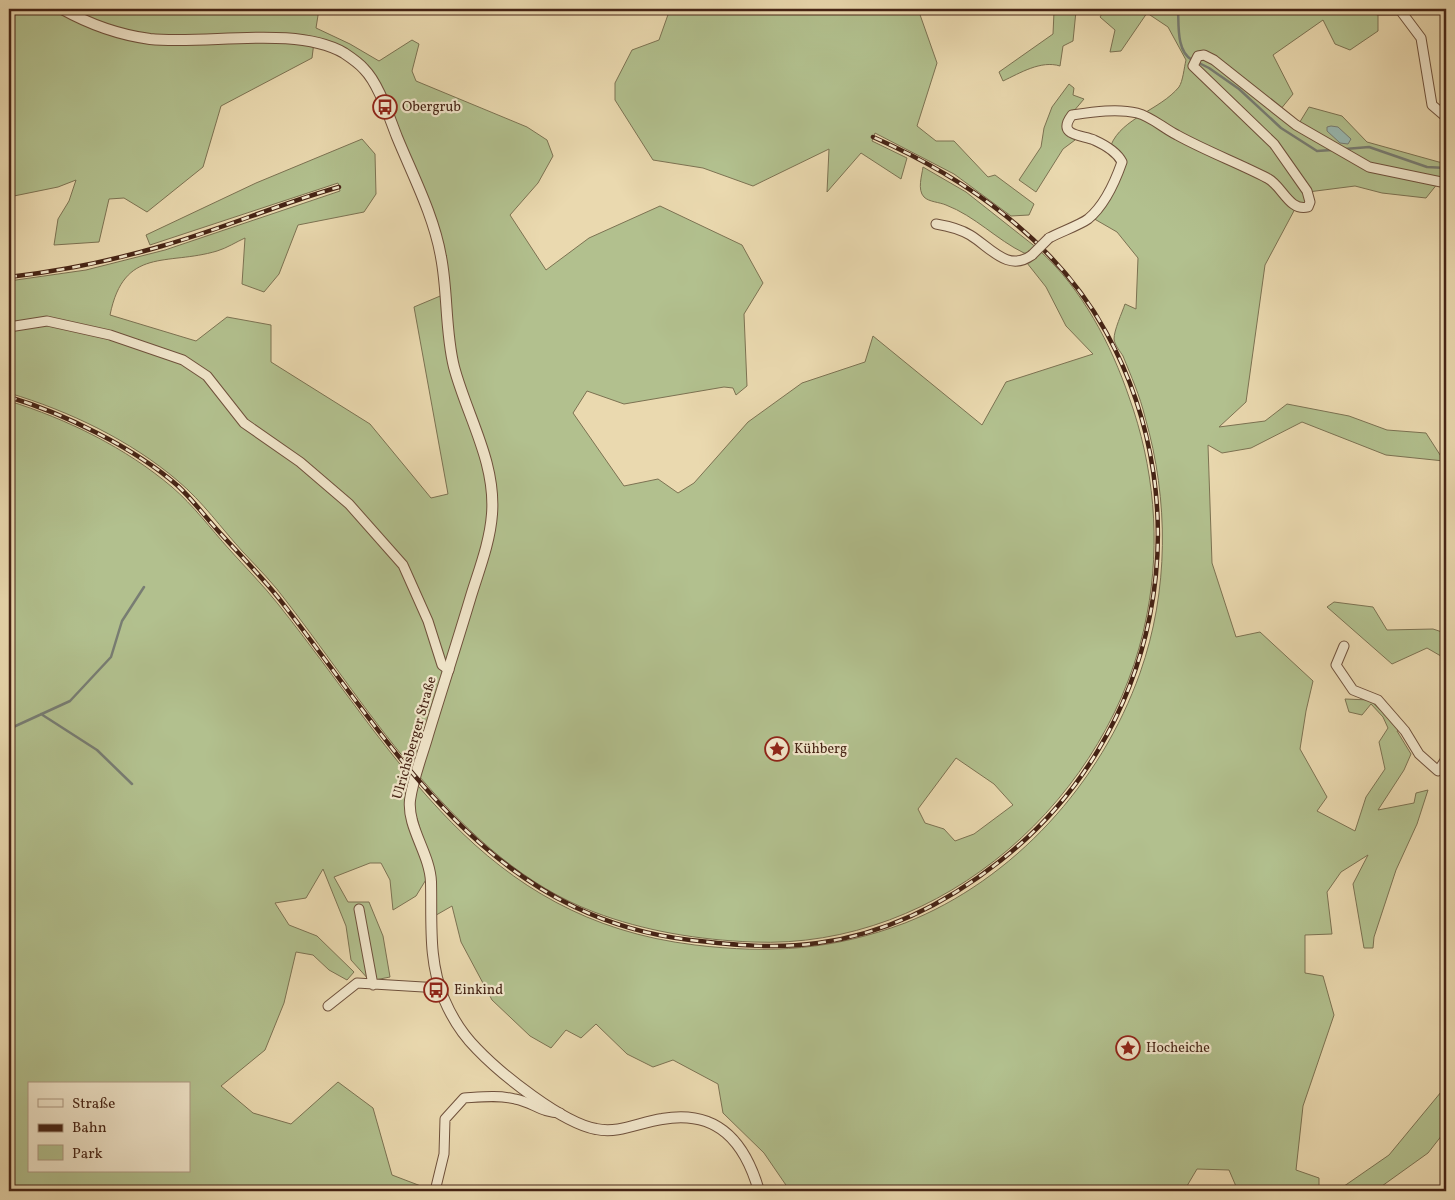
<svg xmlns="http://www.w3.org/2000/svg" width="1455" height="1200" viewBox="0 0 1455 1200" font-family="Vollkorn,serif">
	<rect width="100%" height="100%" fill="#ead9af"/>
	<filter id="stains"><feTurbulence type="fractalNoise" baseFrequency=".004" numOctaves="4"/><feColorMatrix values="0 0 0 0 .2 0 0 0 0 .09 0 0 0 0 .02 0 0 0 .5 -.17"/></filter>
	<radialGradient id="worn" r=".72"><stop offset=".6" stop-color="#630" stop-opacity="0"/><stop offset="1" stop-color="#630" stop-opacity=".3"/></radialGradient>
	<!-- green -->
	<path fill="#b2c08e" stroke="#7c7252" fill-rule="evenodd" d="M9 9H319L316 28 350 44 379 61 412 40 419 44 412 71 416 81 527 127 547 140 553 156 538 183 510 215 546 270 589 238 660 206 742 245 763 283 744 314 747 386 736 395 733 388 724 387 624 404 587 391 573 413 624 486 658 479 678 493 694 483 748 422 802 383 865 362 873 336 982 425 1006 382 1093 354 1066 326 1046 287 1027 263 1040 251C1082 289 1111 344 1129 397 1154 466 1161 542 1147 614 1113 797 942 950 753 942 699 940 644 931 594 912 459 861 371 711 287 602 274 584 258 568 243 552 222 529 202 501 178 481 130 440 69 411 9 393V281L86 270 165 250 340 191 338 183 150 245 146 235 256 183 362 139 375 154 376 194 364 212 298 225 279 274 264 292 242 284 245 238C236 242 227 248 217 251 167 266 124 246 110 315L196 341 227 317 271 325V362L370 424 431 498 448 494 414 307 445 294 441 256 366 70 314 42 312 58 221 106 203 167 147 212 124 198 109 199 99 242 54 245 58 219 69 201 76 180 58 187 9 197ZM956 758 994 784 1013 805 974 834 955 841 944 829 925 823 918 809Z
		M670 9H918L937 63 917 126 936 141H954L988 177 995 175 1034 204 1029 215 1011 216 954 174 875 133 872 141 907 158 901 179 861 153 827 192 829 149 753 186 703 168 653 160 615 100V83L632 50 659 40Z
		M1057 9H1074L1076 11 1073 41 1063 46 1060 66C1041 60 1020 73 1003 81L999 72 1053 34 1054 12Z
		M1105 9H1378V31L1350 50 1335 44 1323 20 1273 55 1293 94 1280 110 1298 125 1309 107 1342 116 1367 142 1446 164V173L1426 198 1382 193 1355 186 1308 192 1311 202 1296 207 1265 265 1246 402 1219 427 1265 421 1287 404 1349 416 1387 430 1426 433 1444 461 1386 455 1302 422 1251 448 1222 453 1208 445 1212 563 1236 637 1260 632 1313 681 1306 711 1300 749 1327 797 1317 811 1355 831 1366 797 1385 769 1379 742 1388 728 1383 717 1371 704 1362 715 1349 712 1345 699 1370 700 1400 729 1397 731 1411 754 1404 770 1378 810 1414 803 1416 793 1428 790 1417 824 1396 870 1374 937 1373 948H1364L1353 884 1368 855 1341 872 1327 892 1332 934 1305 935V973L1323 976 1334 1015 1303 1106 1296 1170 1319 1178V1191H1238L1229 1170 1197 1169 1184 1191H790L764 1153 723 1113 718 1084 673 1060 653 1067 627 1054 596 1024 581 1038 566 1030 551 1048 530 1036 492 1000 461 942 452 906 431 918 433 875 417 818 413 820 427 878 416 896 393 910 390 880 381 863H370L334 877 348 902H369L383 936 390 977 370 981 351 960 346 926 323 869 306 898 275 903 289 925 317 936 354 972 347 980 329 970 313 955 296 952 284 1003 265 1050 221 1086 253 1113 291 1124 338 1082 373 1108 392 1175 434 1191H296L284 1186 282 1191H9V401C67 419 126 448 172 487 193 505 211 529 229 549 245 567 263 585 278 604 400 757 479 919 695 945 771 954 833 950 905 923 1014 880 1101 783 1140 673 1169 591 1169 500 1145 417 1140 396 1131 376 1123 356 1120 351 1115 346 1114 339 1114 330 1122 313 1125 304L1136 309 1138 258 1117 232 1091 217 1122 162 1111 145C1122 118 1160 110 1179 87 1183 81 1184 68 1186 60L1168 27 1147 13 1121 51 1110 52 1115 30 1100 17ZM29 1084H189V1171H29Z
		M1069 84 1074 88 1073 95 1084 99 1073 112 1068 134 1075 140 1063 149 1036 192 1019 180 1041 147 1044 128 1052 107Z
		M923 167 966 192 1037 248 1032 254 1024 253C997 240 975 216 946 205 939 202 929 202 924 197 917 190 922 175 923 167Z
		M1334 602 1373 607 1387 630 1433 629 1445 633 1446 659 1427 648 1392 664 1327 607Z
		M1446 1086V1130L1428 1153 1375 1191H1337L1389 1155Z"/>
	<!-- water -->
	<path fill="#99b9b2" stroke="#787d73" d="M1331 126 1338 127 1351 139 1348 144 1340 143 1327 131V127Z"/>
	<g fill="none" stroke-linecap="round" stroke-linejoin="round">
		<!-- stream -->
		<path stroke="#787d73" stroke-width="2.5" d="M1178 9C1179 24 1176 51 1192 60
			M1197 62 1209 68 1239 89 1281 128 1317 151 1332 150
			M1345 149 1369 147 1427 167 1446 168
			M41 714 97 750 132 784
			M9 729 70 701 111 657 122 621 144 587"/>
		<!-- minor casing -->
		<g stroke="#6f513c" stroke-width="11">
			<path id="minor" d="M1379 10H1400L1421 38 1432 105 1446 117
				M936 224C948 226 960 229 970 235 990 247 1008 273 1032 255
				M1049 238C1060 232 1080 225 1088 219 1104 206 1115 182 1122 162 1117 152 1105 145 1094 140 1082 135 1056 136 1072 115 1092 112 1117 108 1137 113 1152 117 1163 128 1177 135 1206 151 1238 163 1267 178 1282 185 1289 212 1308 207L1310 202 1307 191 1274 144 1193 66 1198 56 1204 55 1214 60 1296 125 1369 167 1446 183
				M9 327 47 321 110 335 183 360 207 376 244 423 300 462 349 504 403 565 428 621 442 665 449 670
				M1344 646 1336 665 1353 690 1378 700 1405 731 1419 754 1438 771 1446 759
				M359 909 373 985
				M328 1006 357 983 440 988
				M435 1191 444 1154 445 1119 464 1098C481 1097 499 1095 515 1099 532 1102 542 1113 560 1113"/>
		</g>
		<!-- tertiary casing -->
		<g stroke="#6f513c" stroke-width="12">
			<path id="tertiary" d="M62 9C89 24 120 35 150 39 207 45 295 25 344 53 350 57 359 63 364 69 379 84 389 117 397 137 413 176 434 216 441 257 448 293 445 331 454 367 467 416 496 462 492 514 490 542 479 570 471 596 457 643 442 689 428 735 422 756 413 778 410 800 407 827 430 854 431 882 432 922 428 961 444 999 452 1018 463 1035 477 1049 501 1074 562 1123 596 1129 619 1134 640 1122 662 1119 718 1109 745 1142 759 1191"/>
		</g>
		<!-- minor -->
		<use href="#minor" stroke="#f1e6cb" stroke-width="9"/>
		<!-- tertiary -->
		<use href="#tertiary" stroke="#f1e6cb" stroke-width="10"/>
		<!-- rail casing -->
		<g stroke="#462415" stroke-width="4.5">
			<path id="rail" d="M9 277C61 271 111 261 162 246 222 229 279 204 339 187
				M9 397C63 413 135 448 178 486 193 500 206 518 221 534 242 557 265 580 284 605 397 751 488 916 690 940 733 945 775 949 818 943 885 934 947 903 1000 861 1160 736 1204 510 1106 332 1056 241 966 178 873 137"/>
		</g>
		<!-- rail -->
		<use href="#rail" stroke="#f1e6cb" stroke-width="2.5" stroke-dasharray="8" stroke-linecap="butt"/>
		<!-- minor-bridge casing -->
		<g stroke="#6f513c" stroke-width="11" stroke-linecap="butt">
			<path id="minor-bridge" d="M1032 255 1049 238"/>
		</g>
		<!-- minor-bridge -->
		<use href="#minor-bridge" stroke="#f1e6cb" stroke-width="9"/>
	</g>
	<!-- icons -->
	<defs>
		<g id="bus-ring" transform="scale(1.25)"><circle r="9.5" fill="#f1e6cb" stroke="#8f2418" stroke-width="1.5"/><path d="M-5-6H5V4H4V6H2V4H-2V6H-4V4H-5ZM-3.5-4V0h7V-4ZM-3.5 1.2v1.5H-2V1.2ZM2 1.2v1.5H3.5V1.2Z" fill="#8f2418"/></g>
		<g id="sight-ring" transform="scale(1.25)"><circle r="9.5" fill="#f1e6cb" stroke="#8f2418" stroke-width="1.5"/><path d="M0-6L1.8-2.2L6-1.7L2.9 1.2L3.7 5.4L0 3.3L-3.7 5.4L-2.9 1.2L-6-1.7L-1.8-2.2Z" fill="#8f2418"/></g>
	</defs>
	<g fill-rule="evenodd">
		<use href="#bus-ring" x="385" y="107"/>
		<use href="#sight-ring" x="777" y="749"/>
		<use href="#bus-ring" x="436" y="990"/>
		<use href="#sight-ring" x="1128" y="1048"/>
	</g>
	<g text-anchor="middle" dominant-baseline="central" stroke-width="4.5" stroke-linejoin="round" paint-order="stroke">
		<!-- poi labels -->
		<g font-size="14" fill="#462415" stroke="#f1e6cb" text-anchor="start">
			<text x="402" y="107">Obergrub</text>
			<text x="794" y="749">Kühberg</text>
			<text x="454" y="990">Einkind</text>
			<text x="1146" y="1048">Hocheiche</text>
		</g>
		<!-- street labels -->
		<g font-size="14" fill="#462415" stroke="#f1e6cb">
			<text transform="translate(415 738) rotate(-74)">Ulrichsberger Straße</text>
		</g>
	</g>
	<!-- margin -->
	<rect width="1455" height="1200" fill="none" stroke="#ead9af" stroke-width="30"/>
	<rect x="10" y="10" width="1435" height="1180" fill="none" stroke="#462415" stroke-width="2.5"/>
	<rect x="15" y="15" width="1425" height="1170" fill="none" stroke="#462415"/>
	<!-- legend -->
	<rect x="28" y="1082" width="162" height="90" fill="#f1e6cb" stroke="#ad9882"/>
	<rect x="38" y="1099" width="25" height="8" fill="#f1e6cb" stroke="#ad9882"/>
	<text x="72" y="1108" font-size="15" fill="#462415">Straße</text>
	<rect x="38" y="1124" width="25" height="8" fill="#462415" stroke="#ad9882"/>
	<text x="72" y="1132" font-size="15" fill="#462415">Bahn</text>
	<rect x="38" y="1145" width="25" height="15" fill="#b2c08e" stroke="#ad9882"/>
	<text x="72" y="1158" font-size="15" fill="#462415">Park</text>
	<rect width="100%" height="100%" filter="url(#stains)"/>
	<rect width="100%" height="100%" fill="url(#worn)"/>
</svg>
